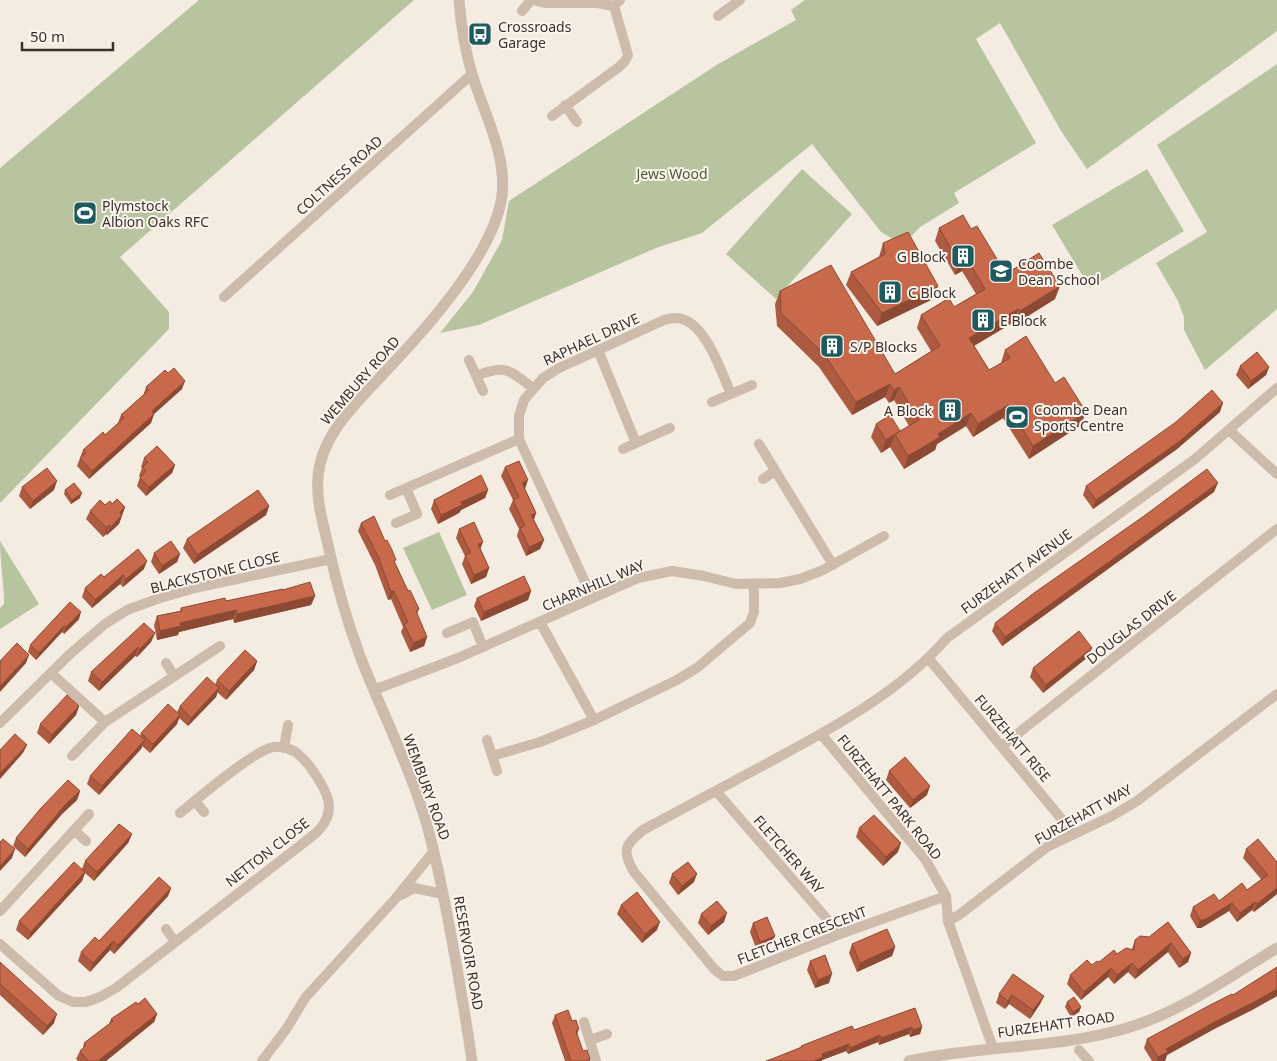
<svg xmlns="http://www.w3.org/2000/svg" width="1277" height="1061" viewBox="0 0 1277 1061" font-family="'Noto Sans',sans-serif">
	<rect width="100%" height="100%" fill="#f4ebe1"/>
	<!-- green -->
	<path fill="#b8c4a0" d="M199 0H414L120 257 169 312V329L0 503V168Z
		M805 0H1277V31L1087 169 1061 131 1000 23 976 39 1036 143 954 193 959 203 920 227 903 245 881 232 812 144 702 233 656 248 479 325 440 333 473 292 502 240 509 201 718 64 796 20 791 10Z
		M1277 64V309L1205 370 1184 330V317L1178 301 1156 263 1207 232 1157 145Z
		M802 169 852 214 776 299 726 254Z
		M1147 169 1184 231 1090 288 1052 225Z
		M439 532 467 595 432 610 403 548Z
		M0 541 39 604 0 629V608L4 604C4 583 0 562 0 541Z"/>
	<g fill="none" stroke-linecap="round" stroke-linejoin="round">
		<!-- minor -->
		<path stroke="#cdbbac" stroke-width="10" d="M533 0 545 3H597L614 6
			M522 11 531 0
			M718 16 740 0
			M565 105 577 122
			M552 116 619 67 625 61 628 55 614 6 620 0
			M224 297 472 74
			M598 350 636 443 670 428
			M469 360 483 391
			M476 376C506 364 509 370 533 388
			M712 402 731 394
			M1229 430 1277 474
			M759 444 833 565
			M623 449 636 443
			M763 479 775 471
			M390 495 519 439
			M396 523 417 514 406 488
			M592 597 519 439V416L524 400 543 378 559 368 664 320C667 319 672 318 676 318 705 319 721 372 731 394L752 385
			M540 622 594 720
			M447 633 473 622 483 647
			M929 659 1074 834
			M166 663 174 676
			M52 674 105 722
			M374 690 458 658 638 578 672 571 704 576 736 584 780 583 800 579 823 570 884 536
			M0 723 70 654 105 624 127 610 157 599 195 588 331 559
			M821 734 925 859 946 896 948 921 993 1048
			M487 740 497 771
			M1002 746 1277 529
			M284 748 288 725
			M72 756 105 722 220 646
			M492 756 540 742 594 720 677 680 698 667 750 623 754 612V593L753 584
			M716 791 840 934
			M195 801 204 812
			M74 830 86 841
			M401 895 414 888 443 894
			M946 896 840 934 734 976H723L715 970 634 872C622 851 624 845 643 830 688 806 733 782 777 758 838 725 902 690 947 638L1195 459 1277 388
			M0 911 89 814
			M948 921 959 915 1047 847 1112 816 1137 801 1277 694
			M166 929 175 942
			M0 944 59 996 73 1002H86L100 997 116 988 315 834C323 826 328 820 329 808 330 793 310 764 299 755 293 749 282 746 274 747 257 748 196 800 180 813
			M584 1022 596 1061
			M590 1040 607 1034
			M1079 1050 1089 1061
			M262 1061 287 1028 305 998 396 898 434 851"/>
		<!-- tertiary -->
		<path stroke="#cdbbac" stroke-width="11" d="M459 0C461 25 465 50 472 74 484 114 507 154 502 196 494 254 425 330 385 372 358 402 321 434 318 477 316 500 323 523 328 545 336 582 347 621 360 656 380 708 406 758 423 812 434 846 441 883 448 919 457 966 465 1013 472 1061
			M909 1061C981 1045 1057 1049 1127 1028 1181 1012 1229 977 1277 948"/>
	</g>
	<!-- wall -->
	<path fill="#ac5a40" d="M939 228 971 229 1006 274 1055 299 1015 324 1014 322 974 346 989 370 1001 363 1005 350 1081 425 1029 459 1003 418 973 437 966 426 937 444 935 450 904 469 890 447 881 453 871 437 876 424 900 432 909 426 894 400 889 403 885 397 852 415 819 367 777 326 775 304 780 291 895 374 931 351 917 328 921 315 954 307 976 294 962 271 955 275 935 241Z
		M883 243 933 299 877 326 846 285 851 272 879 257Z
		M1240 366 1269 367 1266 375 1248 389 1236 375Z
		M146 387 182 389 154 414 151 423 89 479 77 466 83 450 105 435 118 423 121 415 143 396Z
		M1220 412 1177 449 1093 509 1083 495 1086 486Z
		M144 458 175 465 172 473 146 496 137 486 140 477 139 476 142 468 141 467Z
		M505 467 525 489 536 513 534 520 544 540 540 549 526 556 517 536 519 529 509 509 513 500 501 476Z
		M22 487 54 490 30 509 19 496Z
		M65 490 80 498 71 504 64 494Z
		M488 490 485 498 461 510 459 513 438 524 431 509 434 500Z
		M1214 492 1002 646 992 631 995 623Z
		M112 504 125 507 119 524 107 535 106 534 103 537 86 519 90 511Z
		M269 506 266 515 194 564 183 548 187 539Z
		M361 523 395 563 408 591 419 609 417 614 427 637 424 646 410 652 401 632 403 627 391 599 388 600 375 565 358 531Z
		M459 529 480 549 489 568 486 577 471 584 462 564 465 556 456 538Z
		M154 553 180 554 177 562 159 574 151 562Z
		M144 569 123 587 120 584 92 608 82 597 85 588 104 577Z
		M283 590 315 596 311 605 234 623 233 619 179 632 178 635 157 640 154 625 157 616 180 611 181 608 226 601Z
		M531 591 528 600 481 621 474 606 477 598Z
		M70 602 79 619 64 634 62 632 36 660 28 652 30 645Z
		M155 633 151 642 137 657 135 656 99 691 88 681 91 672Z
		M1088 657 1043 693 1030 677 1033 668Z
		M257 661 254 670 226 700 217 692 216 697 188 726 179 718 177 724 150 753 142 746 141 749 99 795 87 784 90 776 140 736 141 733 177 712 180 706 215 685 217 680Z
		M79 706 76 715 49 744 37 733 40 724Z
		M889 771 927 795 910 808 886 780Z
		M80 791 77 800 62 814 25 857 13 846 16 838Z
		M859 828 898 852 883 866 856 837Z
		M132 834 128 843 94 881 85 873 82 881 28 940 16 930 19 921 82 869 85 861Z
		M1246 849 1277 862V894L1254 912 1252 910 1237 922 1229 911 1201 928H1197L1190 916 1193 907 1219 901 1247 890 1261 879 1243 858Z
		M672 874 694 882 678 895 669 883Z
		M171 888 168 896 114 954 110 950 90 972 78 961 81 952 99 941Z
		M621 905 657 930 642 943 617 914Z
		M701 914 724 922 708 935 698 923Z
		M1168 922 1191 953 1188 962 1179 968 1168 952 1135 979 1128 972 1114 984 1108 977 1081 1000 1067 984 1070 975 1117 954 1132 949 1135 940 1149 937Z
		M753 923 775 936 771 945 757 951 750 932Z
		M852 944 895 947 892 956 857 972 849 953Z
		M810 961 829 983 815 988 807 970Z
		M0 962 54 1023 43 1035 0 995Z
		M1277 967V996L1252 1010 1216 1028 1167 1055 1165 1061H1152L1144 1048 1147 1039 1233 995Z
		M999 994 1044 996 1040 1004 1030 1019 1009 1004 1005 1009 996 1003Z
		M1067 1002 1081 1007 1079 1012 1071 1017 1065 1007Z
		M138 1004 157 1014 154 1022 106 1061H78L76 1059 80 1051 83 1048 84 1043 109 1024 111 1019Z
		M555 1015 572 1021 579 1029 577 1035 583 1051 590 1059V1061H565L552 1023Z
		M922 1027 920 1034 910 1037 909 1034 879 1045 878 1042 848 1054 846 1051 822 1060 777 1057 801 1047V1046L854 1030Z"/>
	<!-- shaded-wall -->
	<path fill="#8c4a34" d="M967 258 962 271 955 275 959 262Z
		M938 286 933 299 877 326 882 313Z
		M1060 286 1055 299 1015 324 1020 311Z
		M1018 309 1014 322 965 351 969 338Z
		M1269 367 1266 375 1248 389 1251 381Z
		M185 381 182 389 154 414 151 423 89 479 92 471 152 411Z
		M890 384 885 397 852 415 856 402Z
		M899 387 894 400 889 403 894 390Z
		M1223 403 1220 412 1177 449 1093 509 1096 500Z
		M1008 405 1003 418 973 437 978 424Z
		M1086 412 1081 425 1029 459 1033 446Z
		M971 413 966 426 937 444 935 450 904 469 908 456 938 434Z
		M895 434 890 447 881 453 886 440Z
		M175 465 172 473 146 496 149 487Z
		M528 480 525 489 522 483Z
		M57 481 54 490 30 509 33 501Z
		M1218 483 1214 492 1002 646 1005 637Z
		M488 490 485 498 461 510 459 513 438 524 441 515 461 502Z
		M82 493 80 498 71 504 72 500Z
		M269 506 266 515 194 564 197 555Z
		M125 507 119 524 107 535 111 527 121 511Z
		M536 513 533 521 531 515Z
		M109 525 106 534 103 537 107 528Z
		M544 540 540 549 526 556 529 547Z
		M483 542 480 550 478 544Z
		M180 554 177 562 159 574 162 566Z
		M147 561 144 569 123 587 126 579Z
		M489 568 486 577 471 584 474 575Z
		M123 575 120 584 92 608 95 600Z
		M394 591 391 599 388 600 391 592Z
		M531 591 528 600 481 621 484 612Z
		M315 596 311 605 234 623 237 614Z
		M236 610 233 619 179 632 178 635 157 640 160 631 180 623Z
		M81 612 79 619 64 634 66 627Z
		M64 626 62 632 36 660 39 653Z
		M155 633 151 642 137 657 140 649Z
		M427 637 424 646 410 652 413 643Z
		M138 647 135 656 99 691 102 682Z
		M1092 648 1088 657 1043 693 1046 685Z
		M29 655 26 663 0 692V686Z
		M257 661 254 670 226 700 229 691Z
		M219 688 216 697 188 726 191 718Z
		M79 706 76 715 49 744 52 735Z
		M180 715 177 724 150 753 153 744Z
		M145 740 141 749 99 795 102 786Z
		M27 745 23 753 0 779V773Z
		M930 786 927 795 910 808 913 800Z
		M80 791 77 800 62 814 25 857 28 849 65 805Z
		M132 834 128 843 94 881 97 872Z
		M901 843 898 852 883 866 886 857Z
		M15 849 12 858 0 871V866Z
		M85 872 82 881 28 940 31 932Z
		M697 874 694 882 678 895 682 886Z
		M171 888 168 896 114 954 118 945Z
		M1277 888V894L1254 912 1257 904Z
		M1255 902 1252 910 1237 922 1240 913Z
		M1232 903 1229 911 1201 928H1197L1200 920Z
		M727 913 724 922 708 935 711 926Z
		M660 922 657 930 642 943 645 934Z
		M775 936 771 945 757 951 760 942Z
		M113 941 110 950 90 972 93 963Z
		M1171 943 1168 952 1135 979 1138 970Z
		M895 947 892 956 857 972 860 963Z
		M1191 953 1188 962 1179 968 1183 959Z
		M1132 963 1128 972 1114 984 1117 975Z
		M1111 968 1108 977 1081 1000 1084 992Z
		M832 974 829 983 815 988 818 980Z
		M1277 989V996L1252 1010 1216 1028 1167 1055 1165 1061H1157L1158 1057 1166 1049Z
		M1012 995 1009 1004 1005 1009 1008 1001Z
		M1044 996 1040 1004 1030 1019 1033 1010Z
		M1081 1007 1079 1012 1071 1017 1073 1012Z
		M57 1014 54 1023 43 1035 47 1026Z
		M157 1014 154 1022 106 1061H98Z
		M912 1027 909 1034 879 1045 881 1038Z
		M922 1027 920 1034 910 1037 913 1030Z
		M880 1035 878 1042 848 1054 850 1048Z
		M849 1044 846 1051 822 1060V1061H813L822 1054Z"/>
	<!-- building -->
	<path fill="#c8694b" stroke="#8c4a34" d="M963 215 971 229 977 226 1006 274 1039 253 1060 286 1020 311 1018 309 969 338 989 370 1010 358 1005 350 1026 336 1055 383 1064 377 1086 412 1033 446 1008 405 978 424 971 413 938 434 940 437 908 456 895 434 919 420 899 387 894 390 890 384 856 402 824 354 781 313 780 291 831 265 895 374 940 346 921 315 949 298 954 307 985 289 967 258 959 262 939 228Z
		M908 232 938 286 882 313 851 272 885 254 883 243Z
		M1257 352 1269 367 1251 381 1240 366Z
		M174 368 185 381 152 411 154 414 92 471 80 458 86 453 83 450 103 432 105 435 124 418 121 415 149 390 146 387 165 370 168 373Z
		M1212 390 1223 403 1180 441 1096 500 1086 486 1176 422Z
		M890 415 900 431 886 440 876 424Z
		M157 446 175 465 149 487 140 478 146 471 143 467 148 462 144 458Z
		M519 461 528 480 522 483 536 513 531 515 544 540 529 547 520 528 525 526 513 500 519 497 505 467Z
		M47 468 57 481 33 501 22 487Z
		M1207 469 1218 483 1005 637 995 623 1034 593 1144 516Z
		M481 475 488 490 461 502 462 505 441 515 434 500Z
		M74 483 82 493 72 500 65 490Z
		M258 490 269 506 197 555 187 539Z
		M117 499 125 507 121 511 120 513 122 515 111 527 109 525 107 528 90 511 100 500 105 505 110 501 112 504Z
		M374 516 385 541 387 540 392 550 396 560 394 561 408 591 410 590 419 609 416 611 427 637 413 643 404 624 408 622 394 591 391 592 378 556 361 523Z
		M474 522 483 542 478 544 489 568 474 575 465 555 471 553 459 529Z
		M171 541 180 554 162 566 154 553Z
		M138 549 147 561 126 579 123 575 95 600 85 588 101 574 104 577Z
		M524 576 531 591 484 612 477 598Z
		M310 582 315 596 237 614 236 610 180 623 181 626 160 631 157 616 182 611 181 608 225 598 226 601 283 589V590Z
		M70 602 81 612 66 627 64 626 39 653 30 645Z
		M144 623 155 633 140 649 138 647 102 682 91 672Z
		M1079 631 1092 648 1046 685 1033 668Z
		M17 643 29 655 0 686V661Z
		M245 650 257 661 229 691 217 680Z
		M207 677 219 688 191 718 180 706Z
		M67 695 79 706 52 735 40 724Z
		M168 704 180 715 153 744 141 733Z
		M132 729 145 740 102 786 90 776Z
		M15 734 27 745 0 773V750Z
		M905 757 930 786 913 800 889 771Z
		M68 780 80 791 65 805 28 849 16 838 41 808Z
		M874 815 901 843 886 857 859 828Z
		M119 824 132 834 97 872 85 861Z
		M3 839 15 849 0 866V842Z
		M1258 839 1277 862V888L1257 904 1255 902 1240 913 1232 903 1204 920H1200L1193 907 1214 894 1219 901 1242 883 1247 890 1268 875 1246 849Z
		M74 862 85 872 31 932 19 921Z
		M688 862 697 874 682 886 672 874Z
		M159 877 171 888 118 945 113 941 93 963 81 952 95 937 99 941Z
		M637 892 660 922 645 934 621 905Z
		M717 901 727 913 711 926 701 914Z
		M767 917 775 936 760 942 753 923Z
		M1168 922 1191 953 1183 959 1171 943 1138 970 1132 963 1117 975 1111 968 1084 992 1070 975 1087 960 1092 965 1097 961 1099 962 1114 950 1117 954 1126 948 1134 950 1135 940 1140 936 1149 937Z
		M887 929 895 947 860 963 852 944Z
		M825 955 832 974 818 980 810 961Z
		M0 962 57 1014 47 1026 0 984Z
		M1277 967V989L1256 1001 1220 1019 1166 1049 1168 1052 1158 1057 1147 1039 1212 1004 1232 994 1233 995Z
		M1013 974 1044 996 1033 1010 1012 995 1008 1001 999 994Z
		M1074 997 1081 1007 1073 1012 1067 1002Z
		M145 998 157 1014 98 1061H88L80 1051 86 1045 84 1043 113 1021 111 1019 136 1002 138 1004Z
		M915 1008 922 1027 913 1030 912 1027 881 1038 880 1035 850 1048 849 1044 822 1054 823 1057 813 1061H766L777 1057 802 1047 801 1046 852 1026 854 1030Z
		M568 1010 572 1021 576 1020 579 1029 576 1031 583 1051 587 1050 590 1059 586 1061H571L555 1015Z"/>
	<!-- icons -->
	<defs>
		<g id="bus-square" transform="scale(1.25)"><rect x="-9" y="-9" width="18" height="18" rx="4" fill="#1f5a5e" stroke="#fbf5ee"/><path d="M-5-6H5V4H4V6H2V4H-2V6H-4V4H-5ZM-3.5-4V0h7V-4ZM-3.5 1.2v1.5H-2V1.2ZM2 1.2v1.5H3.5V1.2Z" fill="#fff"/></g>
		<g id="stadium-square" transform="scale(1.25)"><rect x="-9" y="-9" width="18" height="18" rx="4" fill="#1f5a5e" stroke="#fbf5ee"/><path d="M0-5a6.5 5 0 1 0 0 10a6.5 5 0 1 0 0-10ZM-3.5-1.8h7v3.6h-7Z" fill="#fff"/></g>
		<g id="building-square" transform="scale(1.25)"><rect x="-9" y="-9" width="18" height="18" rx="4" fill="#1f5a5e" stroke="#fbf5ee"/><path d="M-4-6H4V6H1V3H-1V6H-4ZM-2.5-4.3h1.7v1.8h-1.7ZM.8-4.3h1.7v1.8H.8ZM-2.5-1h1.7V.8h-1.7ZM.8-1h1.7V.8H.8Z" fill="#fff"/></g>
		<g id="school-square" transform="scale(1.25)"><rect x="-9" y="-9" width="18" height="18" rx="4" fill="#1f5a5e" stroke="#fbf5ee"/><path d="M0-5L7-2L0 1L-7-2ZM-4 1L0 2.5L4 1V4Q0 6-4 4Z" fill="#fff"/></g>
	</defs>
	<g fill-rule="evenodd">
		<use href="#bus-square" x="480" y="34"/>
		<use href="#stadium-square" x="85" y="213"/>
		<use href="#building-square" x="963" y="256"/>
		<use href="#school-square" x="1001" y="271"/>
		<use href="#building-square" x="890" y="292"/>
		<use href="#building-square" x="983" y="320"/>
		<use href="#building-square" x="832" y="346"/>
		<use href="#building-square" x="950" y="410"/>
		<use href="#stadium-square" x="1017" y="417"/>
	</g>
	<g text-anchor="middle" dominant-baseline="central" stroke-width="4" stroke-linejoin="round" paint-order="stroke">
		<!-- poi labels -->
		<g font-size="14" fill="#3b302b" stroke="#fbf5ee" text-anchor="start">
			<text x="498" y="26">Crossroads<tspan x="498" dy="16">Garage</tspan></text>
			<text x="102" y="205">Plymstock<tspan x="102" dy="16">Albion Oaks RFC</tspan></text>
			<text x="946" y="256" text-anchor="end">G Block</text>
			<text x="1018" y="263">Coombe<tspan x="1018" dy="16">Dean School</tspan></text>
			<text x="908" y="292">C Block</text>
			<text x="1000" y="320">E Block</text>
			<text x="850" y="346">S/P Blocks</text>
			<text x="1034" y="409">Coombe Dean<tspan x="1034" dy="16">Sports Centre</tspan></text>
			<text x="932" y="410" text-anchor="end">A Block</text>
		</g>
		<!-- park labels -->
		<g font-size="14" fill="#4a5a2e" stroke="#fbf5ee">
			<text x="672" y="173">Jews Wood</text>
		</g>
		<!-- street labels -->
		<g font-size="14" fill="#3b302b" stroke="#fbf5ee">
			<text transform="translate(339 175) rotate(-42)">COLTNESS ROAD</text>
			<text transform="translate(591 339) rotate(-25)">RAPHAEL DRIVE</text>
			<text transform="translate(360 380) rotate(-49)">WEMBURY ROAD</text>
			<text transform="translate(1016 571) rotate(-36)">FURZEHATT AVENUE</text>
			<text transform="translate(215 572) rotate(-14)">BLACKSTONE CLOSE</text>
			<text transform="translate(593 585) rotate(-23)">CHARNHILL WAY</text>
			<text transform="translate(1131 627) rotate(-38)">DOUGLAS DRIVE</text>
			<text transform="translate(1013 738) rotate(50)">FURZEHATT RISE</text>
			<text transform="translate(427 787) rotate(70)">WEMBURY ROAD</text>
			<text transform="translate(890 797) rotate(51)">FURZEHATT PARK ROAD</text>
			<text transform="translate(1083 814) rotate(-29)">FURZEHATT WAY</text>
			<text transform="translate(267 852) rotate(-38)">NETTON CLOSE</text>
			<text transform="translate(789 854) rotate(49)">FLETCHER WAY</text>
			<text transform="translate(802 935) rotate(-21)">FLETCHER CRESCENT</text>
			<text transform="translate(469 953) rotate(80)">RESERVOIR ROAD</text>
			<text transform="translate(1056 1024) rotate(-8)">FURZEHATT ROAD</text>
		</g>
	</g>
	<!-- scale -->
	<path d="M22 42v8h91v-8" fill="none" stroke="#3b302b" stroke-width="2.5"/>
	<text x="30" y="42" font-size="15" fill="#3b302b" stroke="#fbf5ee" stroke-width="4" paint-order="stroke">50 m</text>
</svg>
